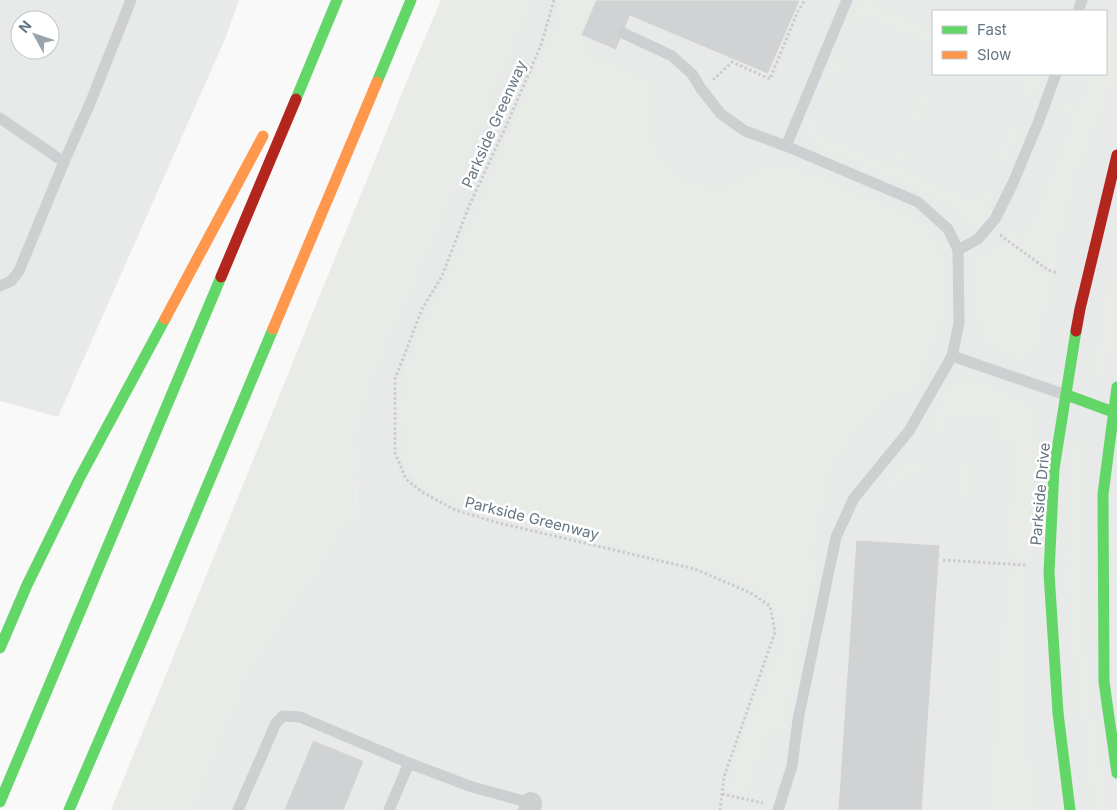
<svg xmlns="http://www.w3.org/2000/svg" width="1117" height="810" viewBox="0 0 1117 810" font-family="Inter,sans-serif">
	<rect width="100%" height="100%" fill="#f9f9f9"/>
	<!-- built -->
	<path fill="#e8e9e9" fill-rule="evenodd" d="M0 0H239L225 39 58 417 0 401ZM20 20H50V50H20Z
		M532 0H1117V810H190L245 678 255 659 317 570 343 523 357 518 355 434 370 380 449 198ZM933 11H1106V74H933Z"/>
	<!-- green -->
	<path fill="#e8ebe6" d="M441 0H533L449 198 370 380 355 434 357 518 343 523 317 570 255 659 245 678 190 810H111L413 66Z
		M560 0H596L581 35 589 41 584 53 650 83 654 91 652 110V138L668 170 681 179 705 187 733 186 769 165 785 163 913 216 925 225 936 240 942 255 946 299 945 313 915 392 909 396 895 391 871 412 831 467 811 558 816 560 815 578 794 668 786 726 784 733 778 734 767 731 752 785 748 788 746 795 728 791 735 761 741 740 780 650 783 627 767 593 740 579 502 518 437 497 424 488 412 475 405 457 401 415 404 376 417 334 445 284 533 74 554 30Z
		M860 0H871L870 4 933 31V44L864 15 858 29 854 31 852 30 850 26 851 23Z
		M1117 4V72L1076 175 1054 270 1048 268 1007 236V233L1010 231 1026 236 1074 117 1060 111 1056 106 1062 104 1078 109 1091 74H1106V34Z
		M841 54 843 55 845 58 833 86 830 90 827 89 824 85 837 56Z
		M1004 74H1043L1031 102H1025L1020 98 1026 83Z
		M925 91H928L930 93 918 122 915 126 912 125 911 121 922 92Z
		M815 113 817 114 820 118 814 133 891 165C894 160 895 149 903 150L905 152 899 169 978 202 984 188 989 186H992L995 192 980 226C968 236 961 215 954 208 951 205 947 203 944 201L817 146C807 139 805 136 809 124 810 120 811 117 815 113Z
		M1012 125 1016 127 1019 132 1007 161 996 159 1008 128Z
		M1002 243H1006L1046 274 1053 275 1037 354 1022 359 1010 356 991 347 979 332 973 266 977 257 990 252Z
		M1117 248V323L1105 377 1104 380H1100C1099 379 1097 379 1097 378 1089 365 1113 267 1117 248Z
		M973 378 1036 407 1038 420 1030 563 1014 560 1013 556 1007 552 1014 443 993 444 996 419 949 416 947 432H937C934 429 933 426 933 422 935 416 943 392 947 388 954 381 964 379 973 378Z
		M1078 439C1083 439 1084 442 1086 447L1080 601 1090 691 1109 810H1093L1077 687 1065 583 1067 512 1071 454 1074 445Z
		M914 458 919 459 921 463 920 477 902 475 901 492 898 495 892 494 889 491 888 481 906 462Z
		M966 461 968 462 969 466 968 494 966 498 963 499 958 498 956 493 959 465 961 462Z
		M1016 567 1030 568 1024 666 1027 741 1037 810H990L997 701 980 699 979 697 984 693H998L1005 573H1013Z"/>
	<!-- building -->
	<path fill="#d0d2d3" stroke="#e8e8e8" d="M596 0H800L768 74 630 16 616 50 581 35Z
		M856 540 940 545 922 810H838Z
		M313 740 364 761 344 810H284Z"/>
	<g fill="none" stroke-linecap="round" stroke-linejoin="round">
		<!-- path -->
		<path stroke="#cbcccd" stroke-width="3" stroke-dasharray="2.5 2.5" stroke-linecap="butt" d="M554 0 541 45 507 124 469 206 442 276 422 309 395 379V453L406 479 422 492 455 510 499 523 695 569 751 593 770 606 775 632 724 777 720 810
			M713 80 732 62 770 79 798 11 805 0
			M1000 235 1048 270 1058 273
			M943 560 1025 565
			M722 794 763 803"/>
		<!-- lane -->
		<path stroke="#cecfd0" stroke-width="11" d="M1078 11 1082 0
			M623 33 672 56 692 74 702 90 721 114 745 131 786 146 918 202 948 229 958 250 959 323 952 356 909 431 854 498 836 537 798 720 792 766 778 810
			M0 118 64 162 19 271 11 281 0 286
			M786 146 847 0
			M64 162 91 101 131 0
			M958 250 978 239 995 219 1013 183 1038 123 1056 74
			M952 356 1066 395
			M238 810 276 723 283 716 300 717 409 763 472 787 531 803
			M389 810 409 763"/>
		<!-- street -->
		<path stroke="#cecfd0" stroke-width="22" d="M529 810 531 803"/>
		<!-- fast -->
		<path stroke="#63d668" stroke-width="11" d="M377 82 411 0
			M296 99 337 0
			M1117 387 1103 494 1104 682 1117 773
			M1067 395 1113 412
			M0 648 27 585 79 479 165 319
			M0 802 221 277
			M69 810 159 601 273 329
			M1070 810 1058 713 1049 573 1054 469 1076 331"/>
		<!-- slow -->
		<path stroke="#ff974d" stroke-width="11" d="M165 319 263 136
			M273 329 377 82"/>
		<!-- jam -->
		<path stroke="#b3261e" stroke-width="11" d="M221 277 296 99
			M1076 331 1080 309 1117 155"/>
	</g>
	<g text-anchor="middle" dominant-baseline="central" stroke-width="5" stroke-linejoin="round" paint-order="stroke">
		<!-- street labels -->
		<g font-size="15" fill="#657683" stroke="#fff">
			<text transform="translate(494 124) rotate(-66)">Parkside Greenway</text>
			<text transform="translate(1040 494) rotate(-85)">Parkside Drive</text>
			<text transform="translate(532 518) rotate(14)">Parkside Greenway</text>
		</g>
	</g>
	<!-- legend -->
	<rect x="932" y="10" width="175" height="65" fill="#ffffff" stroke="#c1c8cd"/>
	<rect x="942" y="26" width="25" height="8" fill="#63d668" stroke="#c1c8cd"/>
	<text x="977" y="35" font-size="15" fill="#657683">Fast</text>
	<rect x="942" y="51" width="25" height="8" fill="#ff974d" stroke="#c1c8cd"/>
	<text x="977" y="60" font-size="15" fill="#657683">Slow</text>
	<!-- north arrow -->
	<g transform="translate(35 35) rotate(310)"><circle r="24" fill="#ffffff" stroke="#c1c8cd"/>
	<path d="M0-4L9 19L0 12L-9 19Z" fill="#99a4ac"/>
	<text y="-8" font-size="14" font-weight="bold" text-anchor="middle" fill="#657683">N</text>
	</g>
</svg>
